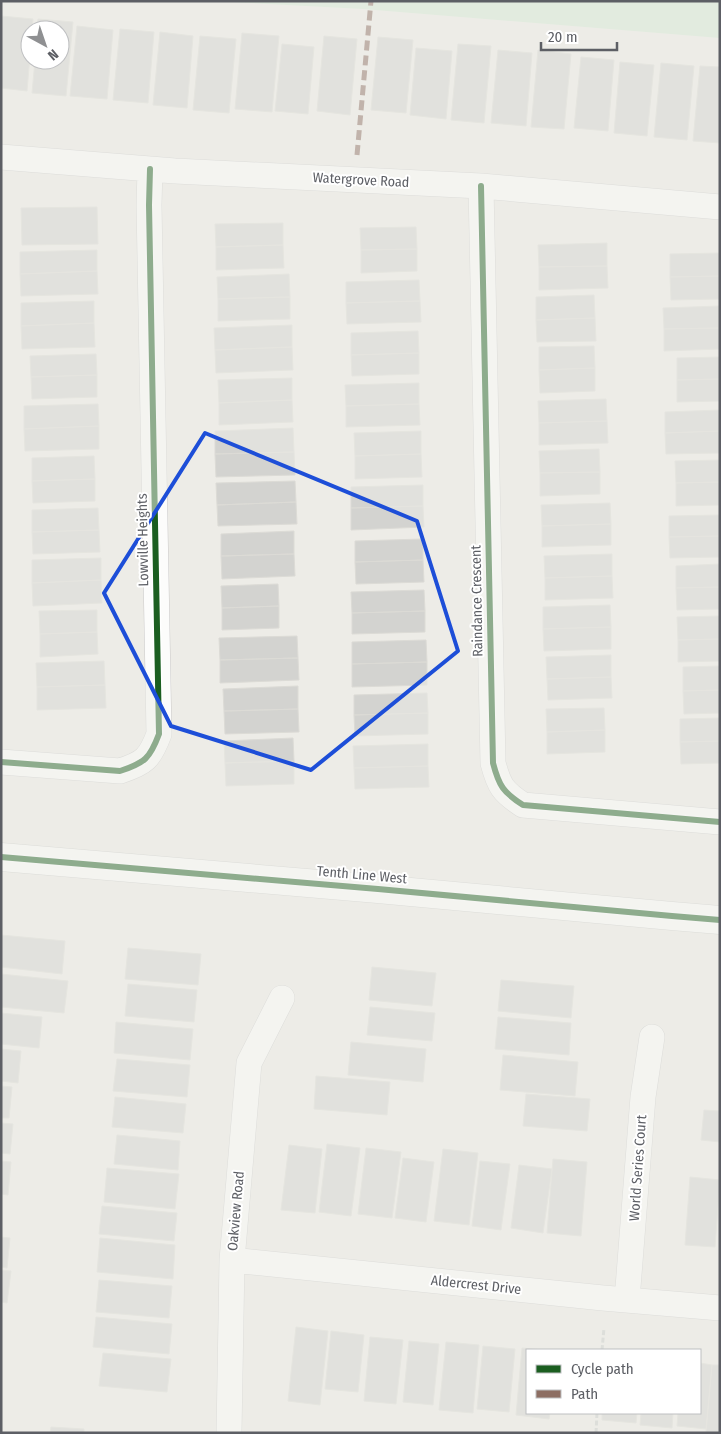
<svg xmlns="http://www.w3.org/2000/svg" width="721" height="1434" viewBox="0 0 721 1434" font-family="'Fira Sans Condensed',sans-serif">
	<rect width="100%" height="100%" fill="#edece7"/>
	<!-- green -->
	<path fill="#d5e9d5" d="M213 1H720V38L363 9Z"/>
	<!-- building -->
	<path fill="#d3d3d0" stroke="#dcdbd6" d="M1 16 33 19 32 30H30V56L27 91 1 88Z
		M38 19 73 22 66 96 32 93 35 60H60V30H37Z
		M77 26 113 30 107 99 70 96Z
		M120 29 154 32 148 103 113 100Z
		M160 32 193 36 187 108 153 105Z
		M242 33 279 36 272 112 235 109Z
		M200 36 236 39 229 113 193 110Z
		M324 36 357 39 350 115 317 111Z
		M378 37 413 40 406 113 371 110Z
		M282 44 314 47 308 114 275 111Z
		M458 44 491 46 484 123 451 120Z
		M416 48 452 51 446 119 410 115Z
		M498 50 532 53 526 126 491 123Z
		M538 50 571 54 564 129 531 127Z
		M581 57 614 60 608 131 574 128Z
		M620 62 654 65 647 136 614 133Z
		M661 63 694 66 687 140 654 137Z
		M700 66 720 67V143L693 141Z
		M97 207 98 244 22 245 21 208Z
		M283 223V245L216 247 215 224Z
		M416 227 417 249 361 250 360 228Z
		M607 243V266L539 267 538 245Z
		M283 245 284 268 216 270V247Z
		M417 249V271L361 273V250Z
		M97 250V271L20 274V252Z
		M720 253V276L670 277V254Z
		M607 266 608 288 539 290V267Z
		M97 271 98 294 21 296 20 274Z
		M289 274 290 297 218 299 217 277Z
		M720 276V299L671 300 670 277Z
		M419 280 420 301 346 303V282Z
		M594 295 595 318 536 320V297Z
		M290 297V319L218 321V299Z
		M94 301V323L21 326V303Z
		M420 301 421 322 347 324 346 303Z
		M719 306V328L664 329 663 308Z
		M595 318 596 341 537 342 536 320Z
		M94 323 95 347 22 349 21 326Z
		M292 325V347L215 350 214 328Z
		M719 328 720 349 664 351V329Z
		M418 331 419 353 351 355V333Z
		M594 346 595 368 539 370V347Z
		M292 347 293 370 216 373 215 350Z
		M419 353V374L352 376 351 355Z
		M96 354 97 375 31 377 30 356Z
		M720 357V379L677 380V358Z
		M595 368V391L540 393 539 370Z
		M97 375V397L32 399 31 377Z
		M292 378V400L219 403 218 380Z
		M720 379V401L677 402V380Z
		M419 383V404L346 406 345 385Z
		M606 399 607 421 539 423 538 401Z
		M292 400 293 422 219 425V403Z
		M98 404 99 426 24 429V406Z
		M419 404 420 425 346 427V406Z
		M720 410V431L665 433V412Z
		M607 421 608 443 539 445V423Z
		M99 426V449L25 451 24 429Z
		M293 428 294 452 215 454V431Z
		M421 431V454L355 456 354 433Z
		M720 431V453L666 454 665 433Z
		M599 449 600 472 540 473 539 451Z
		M294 452 295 475 216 477 215 454Z
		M421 454 422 477 355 479V456Z
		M94 456 95 479 32 481V458Z
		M720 460V482L676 483 675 461Z
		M600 472V494L540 496V473Z
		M95 479V501L33 503 32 481Z
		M295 481 296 502 217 505 216 483Z
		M720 482V505L676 506V483Z
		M423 485V506L351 508V487Z
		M296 502 297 524 218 526 217 505Z
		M610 503 611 524 542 526 541 505Z
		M423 506 424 527 351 530V508Z
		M98 508 99 530 32 532V510Z
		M720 515V536L669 537V516Z
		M611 524V545L542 547V526Z
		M99 530 100 552 33 554 32 532Z
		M294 531V554L221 556V534Z
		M720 536V557L670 558 669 537Z
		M423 539V560L355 562V541Z
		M294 554 295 576 222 579 221 556Z
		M612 554V576L545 578 544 556Z
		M101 558V580L32 583V560Z
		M423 560 424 582 356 584 355 562Z
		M720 564V587L676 588V566Z
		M612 576 613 598 545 600V578Z
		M101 580 102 603 33 606 32 583Z
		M278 584 279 606 222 608 221 586Z
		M720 587V609L677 610 676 588Z
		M424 590 425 611 352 613 351 592Z
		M610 605 611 627 543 629V607Z
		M279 606V628L222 630V608Z
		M97 610V632L40 634 39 611Z
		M425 611V632L352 634V613Z
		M720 616V639L678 640 677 617Z
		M611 627V649L544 651 543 629Z
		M97 632 98 654 40 657V634Z
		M297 636 298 658 220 660 219 638Z
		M720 639V661L678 662V640Z
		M426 640 427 662 352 664V642Z
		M611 655V677L547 679 546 657Z
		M298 658 299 680 220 683V660Z
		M104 661 105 685 37 687 36 663Z
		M427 662V685L352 687V664Z
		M720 666V690L683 691V667Z
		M611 677 612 698 548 700 547 679Z
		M105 685 106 708 37 710V687Z
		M298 686V709L224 711 223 689Z
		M720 690V713L684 714 683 691Z
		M427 693 428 713 354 715V695Z
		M604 708 605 730 547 732 546 709Z
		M298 709 299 732 225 734 224 711Z
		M428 713V734L355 736 354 715Z
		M720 718V741L680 742V719Z
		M605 730V752L547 754V732Z
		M293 738 294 761 225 763 224 741Z
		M720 741V763L681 764 680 742Z
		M428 744V766L354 768 353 746Z
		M294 761V784L226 786 225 763Z
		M428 766 429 787 355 789 354 768Z
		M1 935 65 941 62 974 1 967Z
		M128 948 201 954 198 985 125 979Z
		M372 967 436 973 432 1006 369 1000Z
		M1 974 68 981 64 1013 1 1007Z
		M501 980 574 986 571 1018 498 1011Z
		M128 984 197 990 194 1022 125 1016Z
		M370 1007 435 1013 432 1041 367 1035Z
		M1 1013 42 1017 39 1048 1 1044Z
		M498 1017 571 1023 569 1055 495 1049Z
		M116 1022 193 1029 190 1060 114 1053Z
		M351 1042 426 1049 423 1082 348 1075Z
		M1 1049 21 1051 18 1083 1 1081Z
		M503 1055 578 1062 575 1096 500 1090Z
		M117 1059 190 1065 187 1097 113 1091Z
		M316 1076 390 1082 387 1115 314 1109Z
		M1 1086 12 1087 9 1118H1Z
		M526 1094 590 1099 587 1131 523 1126Z
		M115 1097 186 1104 183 1133 112 1127Z
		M704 1110 720 1111V1142L701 1140Z
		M1 1123 13 1124 10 1154 1 1153Z
		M117 1135 180 1141 178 1170 114 1164Z
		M327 1144 360 1148 351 1216 319 1212Z
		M289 1145 322 1149 315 1213 281 1210Z
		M366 1148 401 1152 392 1218 358 1214Z
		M443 1149 478 1153 469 1225 434 1221Z
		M403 1158 434 1162 426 1222 395 1218Z
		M553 1159 587 1162 581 1236 547 1233Z
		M1 1161 11 1162 8 1195 1 1194Z
		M480 1161 510 1164 501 1230 472 1226Z
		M519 1165 552 1169 543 1233 511 1228Z
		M107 1168 179 1174 175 1209 104 1202Z
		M690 1177 720 1180 715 1247 685 1245Z
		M102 1206 177 1213 174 1241 99 1234Z
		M1 1237 10 1238 7 1268 1 1267Z
		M100 1238 175 1245 173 1279 97 1272Z
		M1 1270 11 1271 7 1303 1 1302Z
		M99 1280 172 1286 169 1318 96 1312Z
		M96 1317 172 1324 169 1354 93 1347Z
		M296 1327 328 1331 320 1405 288 1401Z
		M331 1331 364 1335 358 1392 325 1389Z
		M370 1337 403 1340 396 1404 364 1401Z
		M409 1341 439 1344 433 1405 403 1402Z
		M446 1342 479 1345 473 1413 439 1410Z
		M483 1346 515 1349 509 1412 477 1409Z
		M522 1348 544 1350H527V1413H550L549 1419 516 1415Z
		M103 1353 171 1359 167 1392 99 1386Z
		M700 1363 712 1365 706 1429 677 1426 678 1413H700Z
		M712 1365H720V1433L706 1432Z
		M602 1413H637L636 1423 602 1420Z
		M641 1413H673L672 1428 640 1425Z
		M51 1427 84 1429V1433H50Z"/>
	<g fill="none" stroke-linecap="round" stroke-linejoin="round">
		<!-- street casing -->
		<g stroke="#cac9c9" stroke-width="26">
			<path id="street" d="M1 157 175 171 481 186 720 207
				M481 186 493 763C499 786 503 792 523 805L720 822
				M1 762 120 771C145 763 150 758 159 734L149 205 150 169
				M232 1260 603 1298 720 1308
				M627 1300 643 1097 652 1037
				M229 1433 232 1260 249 1063 282 998"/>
		</g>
		<!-- secondary casing -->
		<g stroke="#c9c9c7" stroke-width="29">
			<path id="secondary" d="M1 857 378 889 672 916 720 920"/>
		</g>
		<!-- path -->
		<path stroke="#c9cdcb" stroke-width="3" stroke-dasharray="5 2.5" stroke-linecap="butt" d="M602 1350 604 1328
			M596 1433 597 1413"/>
		<!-- street -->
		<use href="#street" stroke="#fcfcfb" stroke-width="25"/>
		<!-- secondary -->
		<use href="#secondary" stroke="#fcfcfb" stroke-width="28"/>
		<!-- quiet -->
		<path stroke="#8d6e63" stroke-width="5" stroke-dasharray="10 5" stroke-linecap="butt" d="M357 155 371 1"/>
		<!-- cycleway casing -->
		<g stroke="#fff" stroke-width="9">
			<path id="cycleway" d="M481 186 493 763C499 786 503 792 523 805L720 822
				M1 762 120 771C145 763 150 758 159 734L149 205 150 169
				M1 857 378 889 672 916 720 920"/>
		</g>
		<!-- cycleway -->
		<use href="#cycleway" stroke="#1b5e20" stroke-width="6"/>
	</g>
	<!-- marked area -->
	<path d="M0 0H721V1434H0ZM205 433 417 521 458 651 311 770 171 726 104 593Z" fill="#edece7" fill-opacity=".55" fill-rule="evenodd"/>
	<path fill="none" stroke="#1d4ed8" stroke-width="4" stroke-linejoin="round" d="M205 433 417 521 458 651 311 770 171 726 104 593Z"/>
	<g text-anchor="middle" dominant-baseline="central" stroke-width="4" stroke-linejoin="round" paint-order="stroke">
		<!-- street labels -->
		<g font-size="14" fill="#5d5f65" stroke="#fff">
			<text transform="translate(361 180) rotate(3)">Watergrove Road</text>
			<text transform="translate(143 540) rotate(-91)">Lowville Heights</text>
			<text transform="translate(477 601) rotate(-91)">Raindance Crescent</text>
			<text transform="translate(362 875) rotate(5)">Tenth Line West</text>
			<text transform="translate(638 1168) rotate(-86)">World Series Court</text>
			<text transform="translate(236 1211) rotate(-85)">Oakview Road</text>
			<text transform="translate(476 1285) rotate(6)">Aldercrest Drive</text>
		</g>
	</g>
	<!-- border -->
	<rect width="721" height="1434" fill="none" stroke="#5d5f65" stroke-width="5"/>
	<!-- legend -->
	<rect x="526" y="1349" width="175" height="65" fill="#ffffff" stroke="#bebfc1"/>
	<rect x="536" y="1365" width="25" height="8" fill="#1b5e20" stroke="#bebfc1"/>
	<text x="571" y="1374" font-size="15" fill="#5d5f65">Cycle path</text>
	<rect x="536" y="1390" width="25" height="8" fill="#8d6e63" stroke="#bebfc1"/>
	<text x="571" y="1399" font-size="15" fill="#5d5f65">Path</text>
	<!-- north arrow -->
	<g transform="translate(45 45) rotate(140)"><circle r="24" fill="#ffffff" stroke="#bebfc1"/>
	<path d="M0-4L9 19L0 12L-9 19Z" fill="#8f9092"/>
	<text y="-8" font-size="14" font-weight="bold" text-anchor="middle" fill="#5d5f65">N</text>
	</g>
	<!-- scale -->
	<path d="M541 42v8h76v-8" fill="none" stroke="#5d5f65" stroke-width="2.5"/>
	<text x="548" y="42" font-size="15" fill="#5d5f65" stroke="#ffffff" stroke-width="4" paint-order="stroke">20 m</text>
</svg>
